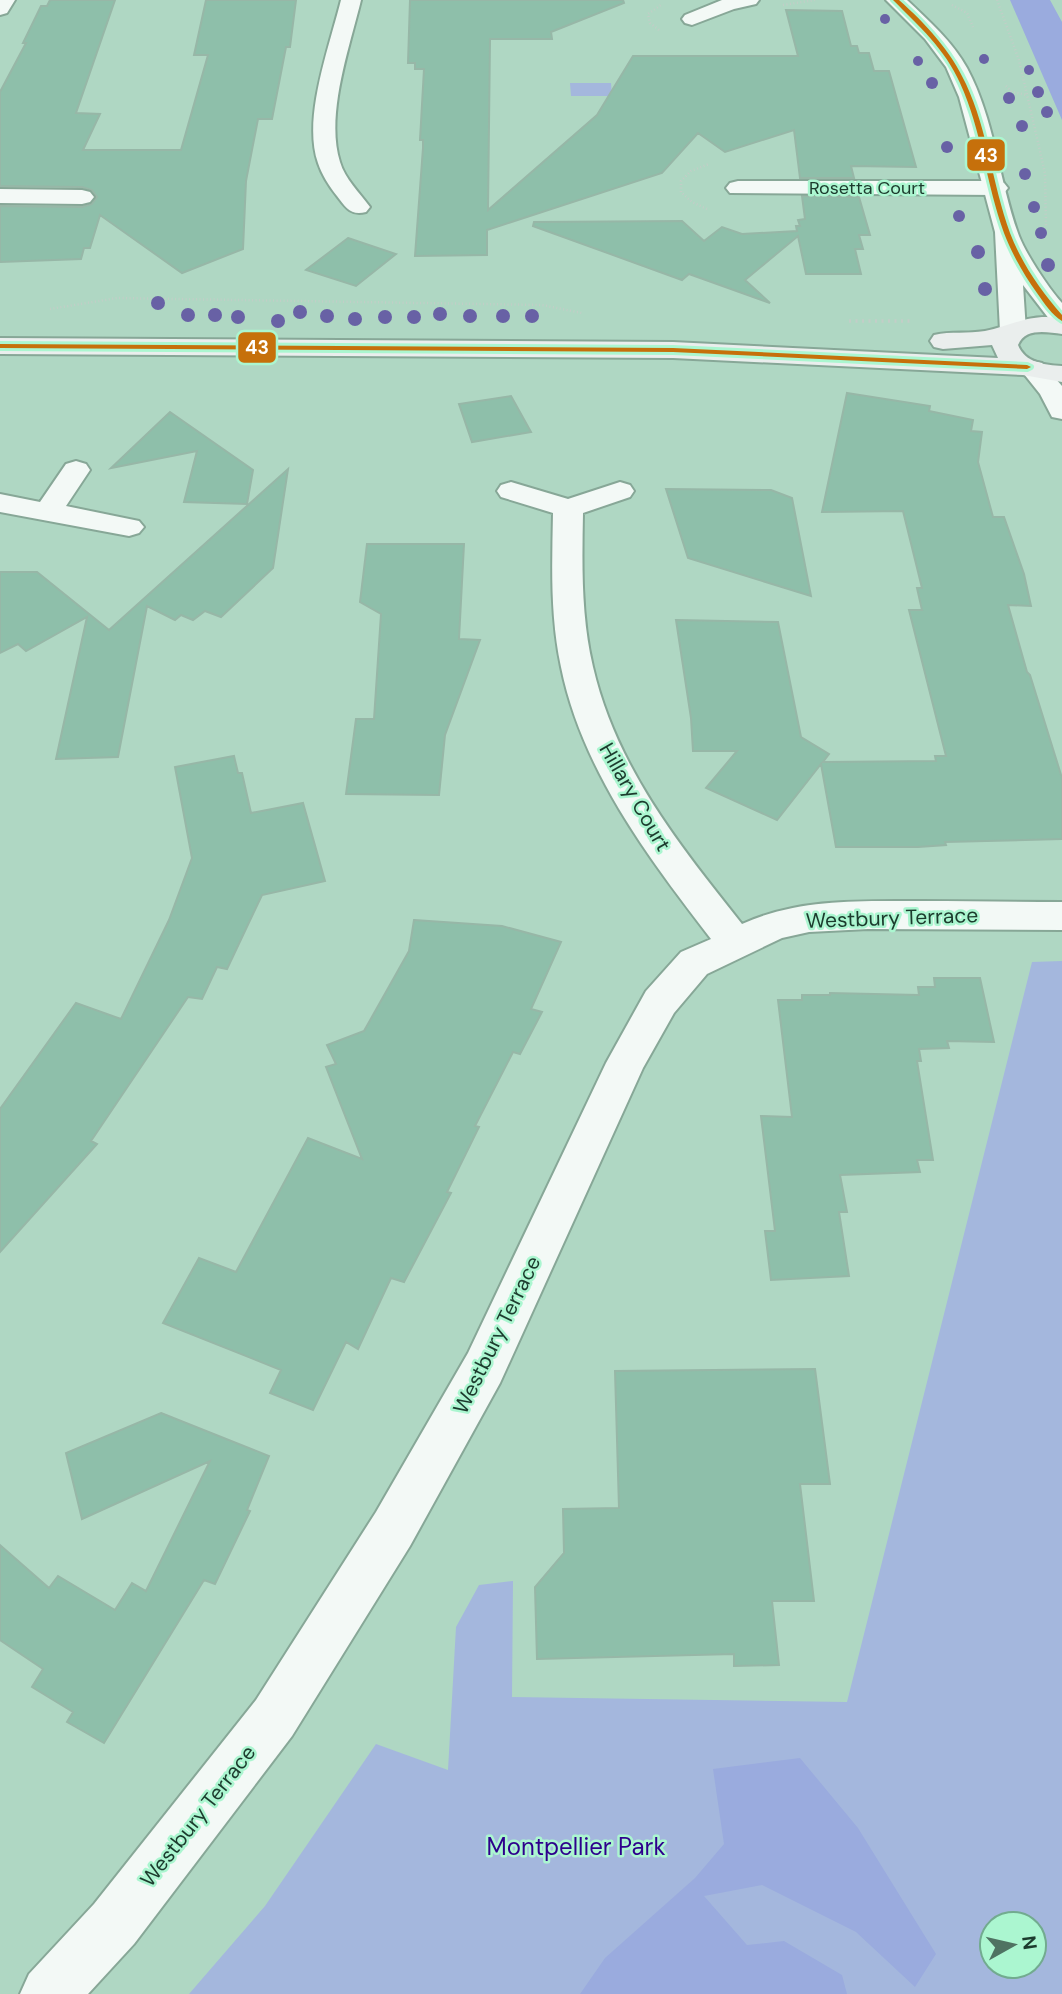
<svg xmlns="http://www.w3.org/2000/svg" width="1062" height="1994" viewBox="0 0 1062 1994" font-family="'DM Sans',sans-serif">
	<rect width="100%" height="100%" fill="#afd7c3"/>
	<!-- green -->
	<path fill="#a4b7dd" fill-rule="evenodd" d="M570 83H611L612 96H571Z
		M1062 961V1994H189L265 1906 376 1744 448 1770 456 1627 479 1585 513 1581 512 1697 847 1702 1032 962ZM992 1924H1034V1966H992Z"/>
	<!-- forest -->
	<path fill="#9aabde" d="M1010 0H1050L1062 22V120Z
		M800 1758 858 1828 936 1954 915 1987 856 1932 762 1885 704 1896 747 1945 784 1941 842 1975 847 1994H580L605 1958 695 1878 724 1844 713 1769Z"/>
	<!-- building -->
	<path fill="#8ebfaa" stroke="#97b7a7" stroke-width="2" d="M50 0H115L76 113 100 114 83 150H181L208 55H194L206 0H296L290 47H286L272 119H258L246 181 243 249 182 273 100 215 90 248H84L81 259 0 262V206L82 207 92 204 97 197 92 190 82 187 0 186V92L26 43H23L41 6H47Z
		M410 0H623L624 3 551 32 552 39H490L488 210 597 115 633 56H798L786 10 842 11 851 46H857L859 53H869L874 71H889L916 167 851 166 854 178H800L794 130 725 152 698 133 662 173 487 230V255L415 256 423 148V140H420L424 69H415V63H408Z
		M802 196 859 197 870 235H859L863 249H855L861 274H806L798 236 745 280 770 303 689 274 682 280 533 226 534 222 682 221 704 241 722 227 742 234 797 231 796 226H800L798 220 805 219Z
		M348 238 396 254 356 286 306 270Z
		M847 393 930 406 929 411 973 420 971 431 982 432 978 462 993 517H1004L1024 574 1031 606 1008 605 1027 672 1030 675 1062 778V839L945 842 946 845 918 847H836L821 764 777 820 706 788 737 751H693L691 718 676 620 778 622 801 737 829 754 823 762 936 761 935 756H946L909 610H922L917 588H922L903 511 822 512Z
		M511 396 531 432 472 442 459 404Z
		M170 412 253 470 247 504 184 502 197 451 111 468Z
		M288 469 273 568 221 617 205 611 193 620 181 615 175 620 147 606 118 757 56 759 87 617 26 651 18 644 0 653V572H37L109 630Z
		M666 489 771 490 792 498 811 596 688 558Z
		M367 544H464L459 639 480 640 445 735 439 795 346 794 356 719H374L381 614 360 602Z
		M234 756 238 773H242L251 813 303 803 325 881 262 895 227 969 217 967 202 999 188 997 91 1141 97 1144 0 1252V1109L76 1003 121 1019 169 920 192 858 175 767Z
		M414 920 502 926 561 942 531 1009 542 1012 520 1054 513 1052 475 1126 479 1127 447 1192 451 1193 404 1282 391 1278 358 1349 346 1342 313 1410 270 1393 281 1370 163 1323 199 1258 236 1272 308 1138 362 1159 326 1067 336 1064 327 1045 364 1031 409 951Z
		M934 978H980L994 1042 947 1041 949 1048 919 1049 921 1061H917L933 1160H917L920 1172 840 1175 847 1212H839L849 1276 771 1280 765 1231H775L761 1116 792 1117 778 1000H802V995H830V993L919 995 918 987H935Z
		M815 1369 830 1484H800L814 1601H772L779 1665 734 1666V1654L537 1659 535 1587 564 1553 563 1509 619 1508 615 1371Z
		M161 1413 269 1456 247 1510 250 1511 215 1584 204 1580 104 1743 67 1722 73 1712 32 1687 43 1669 0 1640V1545L49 1588 58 1576 115 1610 132 1583 146 1591 210 1461 82 1519 66 1453Z"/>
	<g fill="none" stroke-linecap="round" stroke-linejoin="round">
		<!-- minor casing -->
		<g stroke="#87a797" stroke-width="4">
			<path id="minor" d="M0 0H15L7 13 0 15Z
				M341 0H361C350 46 325 115 340 162 345 179 359 192 370 207L366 212C351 216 346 208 337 196 329 186 322 175 318 163 302 118 330 45 341 0Z
				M722 0H759L756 4 734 9 692 25 685 23 682 19 685 15Z
				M738 181H996L1004 183 1008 188 1004 193 996 195 730 193 726 188 730 183Z
				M0 189 82 190 90 192 94 197 90 202 82 204 0 203Z
				M76 461 86 464 90 470 66 506 139 521 144 527 139 533 129 536 0 512V494L40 502 66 464Z
				M511 482 568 499 620 482 630 485 634 491 630 497 583 513C582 564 581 617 593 667 616 767 680 846 742 924 799 898 861 901 922 901 969 901 1015 902 1062 902V930L868 929 809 932 782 938 707 974 674 1013 643 1068 500 1383 410 1546 292 1736 134 1944 88 1994H20L29 1974 94 1904 256 1700 376 1512 468 1353 606 1063 646 991 681 952 711 939C648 857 582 770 561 667 550 616 552 564 553 513L501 497 497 491 501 485Z"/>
		</g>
		<!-- tertiary casing -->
		<g stroke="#87a797" stroke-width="4">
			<path id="tertiary" d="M886 0H907C928 20 953 42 967 68 995 120 999 182 1019 236 1026 254 1049 289 1062 303V327L1053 324 1023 285 1026 331 1022 336 1013 339 1004 336 1000 331 995 232 959 97 946 67 925 39Z
				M1033 361 1042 363 1062 386V419L1052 417 1040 394 1020 369 1024 363Z"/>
		</g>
		<!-- secondary casing -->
		<g stroke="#87a797" stroke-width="4">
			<path id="secondary" d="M1046 317 1062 318V334C1046 332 1025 328 1018 345 1025 363 1045 365 1062 366V382L1023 375 673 358 0 354V338L673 342 998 358 992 345 943 349 934 347 930 341 934 335C951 331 968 334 985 331 1007 327 1023 317 1046 317Z"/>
		</g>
		<!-- path-far1 -->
		<path stroke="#c2cec7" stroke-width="2.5" stroke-dasharray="1 2.5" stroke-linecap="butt" d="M997 0 1019 60 1045 173 1046 227
			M783 5 815 0
			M952 5 967 13 973 27
			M659 30 650 23 648 14 661 5
			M1006 86 1012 92 1027 95
			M707 209 692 202 681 192V181L691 171 709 164
			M50 309 117 298 542 305 582 313"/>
		<!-- path -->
		<path stroke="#c2cec7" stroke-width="3.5" stroke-dasharray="2 4.5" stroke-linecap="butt" d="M849 321H913"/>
		<!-- minor -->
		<use href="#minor" fill="#f3f9f6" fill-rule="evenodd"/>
		<!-- tertiary -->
		<use href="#tertiary" fill="#f3f9f6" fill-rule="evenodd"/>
		<!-- secondary -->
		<use href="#secondary" fill="#eaeeed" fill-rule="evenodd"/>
		<!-- bus-1 casing -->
		<g stroke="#abf6d0" stroke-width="6">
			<path id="bus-1" d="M893 0H899C926 24 951 51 966 84 988 131 992 184 1010 233 1022 264 1041 291 1062 315V321C1052 315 1044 303 1037 293 1024 275 1012 254 1004 233 986 184 982 131 960 83 945 49 919 26 893 0Z
				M0 344 673 348 1027 365 1031 367 1027 369 673 352 0 348Z"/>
		</g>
		<!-- bus-1 -->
		<use href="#bus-1" fill="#c6700b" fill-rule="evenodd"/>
	</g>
	<!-- trees -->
	<g fill="#6861a5">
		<circle cx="885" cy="19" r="5"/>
		<circle cx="984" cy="59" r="5"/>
		<circle cx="918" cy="61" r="5"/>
		<circle cx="1029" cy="70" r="5"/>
		<circle cx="932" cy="83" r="6"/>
		<circle cx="1038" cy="92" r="6"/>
		<circle cx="1009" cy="98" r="6"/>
		<circle cx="1047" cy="112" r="6"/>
		<circle cx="1022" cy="126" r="6"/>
		<circle cx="947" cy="147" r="6"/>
		<circle cx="1025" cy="174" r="6"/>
		<circle cx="1034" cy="207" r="6"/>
		<circle cx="959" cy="216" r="6"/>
		<circle cx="1041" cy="233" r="6"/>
		<circle cx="978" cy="252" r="7"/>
		<circle cx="1048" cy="265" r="7"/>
		<circle cx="985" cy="289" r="7"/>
		<circle cx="158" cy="303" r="7"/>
		<circle cx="300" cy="312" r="7"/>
		<circle cx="440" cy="314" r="7"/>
		<circle cx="188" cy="315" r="7"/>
		<circle cx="215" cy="315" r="7"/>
		<circle cx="327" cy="316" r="7"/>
		<circle cx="470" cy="316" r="7"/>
		<circle cx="503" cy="316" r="7"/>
		<circle cx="532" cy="316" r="7"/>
		<circle cx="238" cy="317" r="7"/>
		<circle cx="385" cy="317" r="7"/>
		<circle cx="414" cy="317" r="7"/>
		<circle cx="355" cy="319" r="7"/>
		<circle cx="278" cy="321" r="7"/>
	</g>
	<g text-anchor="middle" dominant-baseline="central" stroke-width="5" stroke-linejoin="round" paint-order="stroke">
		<!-- far-street labels -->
		<g font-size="18" fill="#1c3b2d" stroke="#abf6d0">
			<text x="867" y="188">Rosetta Court</text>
		</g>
		<!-- street labels -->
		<g font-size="21" fill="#1c3b2d" stroke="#abf6d0">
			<text transform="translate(635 797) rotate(60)">Hillary Court</text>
			<text transform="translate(892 918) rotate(-2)">Westbury Terrace</text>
			<text transform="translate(497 1335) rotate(-64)">Westbury Terrace</text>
			<text transform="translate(198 1816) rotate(-52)">Westbury Terrace</text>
		</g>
		<!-- near-park labels -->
		<g font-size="24" fill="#2e008c" stroke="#abf6d0">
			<text x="576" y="1846">Montpellier Park</text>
		</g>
	</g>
	<g stroke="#abf6d0" stroke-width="2.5">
		<rect x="966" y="138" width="40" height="34" rx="7" fill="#c6700b"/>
		<rect x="237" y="331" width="40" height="33" rx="7" fill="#c6700b"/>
	</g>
	<g font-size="19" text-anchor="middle" font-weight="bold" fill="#fff">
		<text x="986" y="162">43</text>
		<text x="257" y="354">43</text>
	</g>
	<!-- north arrow -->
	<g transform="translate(1013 1945) rotate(82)"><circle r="33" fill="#abf6d0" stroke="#72ab8f" stroke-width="2"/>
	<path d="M0-5L12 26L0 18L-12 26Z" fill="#4f7262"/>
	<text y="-10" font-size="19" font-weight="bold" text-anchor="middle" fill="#1c3b2d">N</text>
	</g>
</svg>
